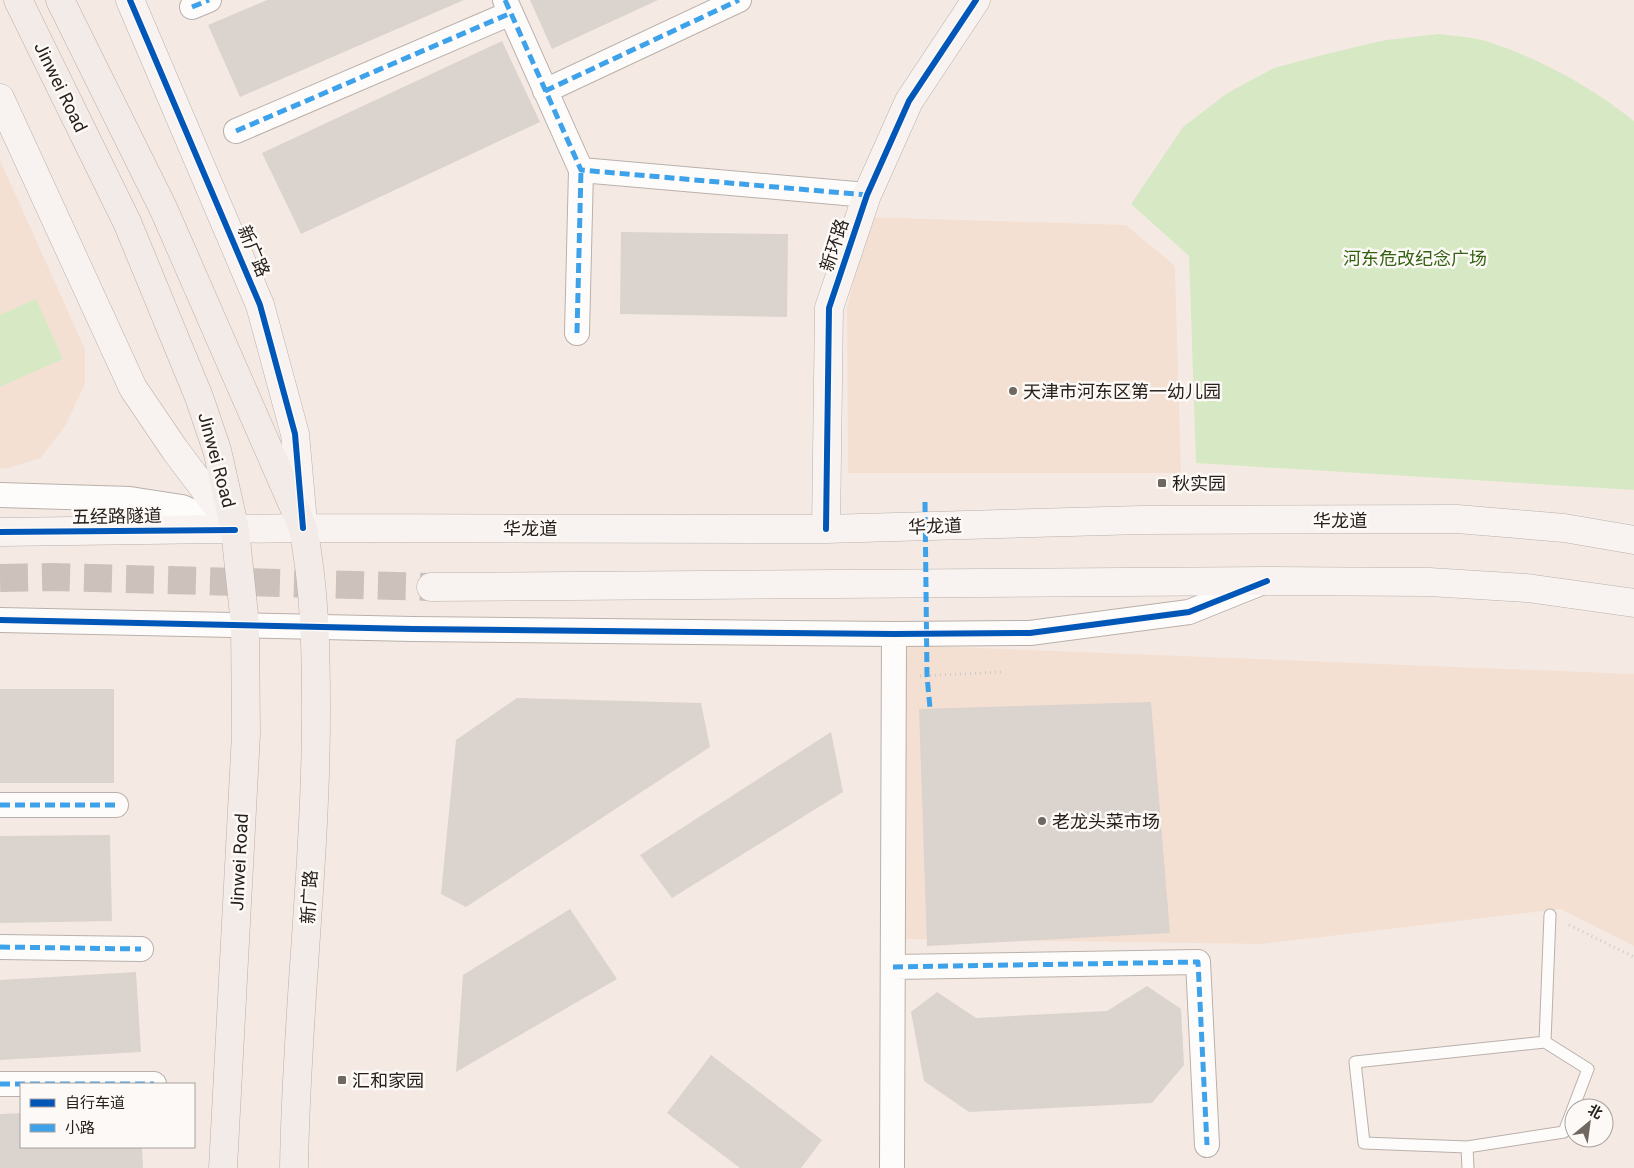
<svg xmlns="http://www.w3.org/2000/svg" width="1634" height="1168" viewBox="0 0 1634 1168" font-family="Roboto,'Noto Sans SC',sans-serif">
	<rect width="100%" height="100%" fill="#f5eae3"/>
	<!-- built -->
	<path fill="#f4e0d3" d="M0 160 85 349V384L65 426 41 458 5 469 0 468Z
		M869 217 1126 225 1175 266 1181 473H848L847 308Z
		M906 645 1634 674V946L1561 909 1262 944 902 939Z"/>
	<!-- green -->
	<path fill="#d7e9c4" d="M1439 34C1455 36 1473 37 1489 42 1541 59 1592 87 1634 121V490L1196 463 1189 256 1131 204 1183 127 1226 94 1274 68 1326 54 1386 40Z
		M36 299 63 359 0 387V315Z"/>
	<!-- building -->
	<path fill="#dbd3cd" d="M267 0H464L240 97 208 25Z
		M530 0H658L552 49Z
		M502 41 540 122 301 234 262 153Z
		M621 232 788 234 787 317 620 314Z
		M0 689H114V783H0Z
		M517 698 701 703 710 747 466 907 441 894 456 740Z
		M1151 702 1170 933 927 946 919 709Z
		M831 732 843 792 672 898 640 855Z
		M110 835 112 921 0 923V836Z
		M570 909 617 979 456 1072 463 975Z
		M136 972 141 1052 0 1060V980Z
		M1147 986 1181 1009 1184 1065 1152 1103 969 1112 924 1081 911 1012 937 992 976 1018 1107 1011Z
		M711 1055 822 1140 801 1168H740L667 1113Z
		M21 1113V1147H142L143 1168H0V1114Z"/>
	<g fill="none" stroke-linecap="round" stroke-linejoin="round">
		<!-- secondary-tunnel -->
		<path stroke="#ccc2bb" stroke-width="28" stroke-dasharray="28 14" stroke-linecap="butt" d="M0 578 51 577 431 587"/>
		<!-- lane casing -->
		<g stroke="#b9b0ab" stroke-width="13">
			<path id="lane" d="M1467 1147 1564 1132 1588 1069 1545 1042
				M1468 1168 1467 1147 1364 1143 1355 1062 1545 1042 1550 915"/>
		</g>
		<!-- street casing -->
		<g stroke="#b9b0ab" stroke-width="26">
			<path id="street" d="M505 0 581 170 867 195
				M192 7 209 0
				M545 91 739 0
				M236 131 511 13
				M577 333 581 170
				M0 495 130 499 182 507 231 528
				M0 620 413 629 894 634 1030 633 1189 612 1261 583
				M0 805H116
				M0 947 141 949
				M893 967 1198 962 1207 1145
				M0 1084H154
				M892 1168 894 634"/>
		</g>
		<!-- secondary casing -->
		<g stroke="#b9b0ab" stroke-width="29">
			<path id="secondary" d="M130 0 260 305 295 434 303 522
				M0 98 133 388 175 450 235 530
				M826 529 829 308 867 195 909 101 976 0
				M0 532 303 528 826 529 1142 520 1457 519 1564 528 1634 540
				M431 587 1267 581 1429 582 1527 588 1634 603"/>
		</g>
		<!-- primary casing -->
		<g stroke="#bfaea4" stroke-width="29">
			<path id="primary" d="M18 0 127 222 199 397 217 450 235 530 245 624 246 734 223 1168
				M60 0 164 210 303 528C315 589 316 650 316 712 316 864 296 1016 294 1168"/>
		</g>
		<!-- path -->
		<path stroke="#cecac7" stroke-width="3" stroke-dasharray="1 4" stroke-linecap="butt" d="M920 676 1002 672
			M1569 925 1634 957"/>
		<!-- lane -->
		<use href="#lane" stroke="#fefcfb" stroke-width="11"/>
		<!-- street -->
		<use href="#street" stroke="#fefcfb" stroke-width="24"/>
		<!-- secondary -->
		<use href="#secondary" stroke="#f8f3f1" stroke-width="28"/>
		<!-- primary -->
		<use href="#primary" stroke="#f3ebe7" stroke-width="28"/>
		<!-- quiet -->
		<path stroke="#3ea2ea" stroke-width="5" stroke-dasharray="10 5" stroke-linecap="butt" d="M505 0 581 170 867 195
			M192 7 209 0
			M545 91 739 0
			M236 131 511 13
			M577 333 581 170
			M925 502 927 676 930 708
			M0 805H116
			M0 947 141 949
			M893 967 1198 962 1207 1145
			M0 1084H154"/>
		<!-- cycleway casing -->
		<g stroke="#fdf9f7" stroke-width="9">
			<path id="cycleway" d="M130 0 260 305 295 434 303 528
				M826 529 829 308 867 195 909 101 976 0
				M0 532 235 530
				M0 620 413 629 894 634 1030 633 1189 612 1267 581"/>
		</g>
		<!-- cycleway -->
		<use href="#cycleway" stroke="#0057b8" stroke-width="6"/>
	</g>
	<!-- markers -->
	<g fill="#6f6761" stroke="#fdf9f7" stroke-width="2">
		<circle cx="1013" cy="391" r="5"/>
		<rect x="1157" y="478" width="10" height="10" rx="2.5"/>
		<circle cx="1042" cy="821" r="5"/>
		<rect x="337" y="1075" width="10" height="10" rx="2.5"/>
	</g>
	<g text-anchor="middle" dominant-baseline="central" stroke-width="5" stroke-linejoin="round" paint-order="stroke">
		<!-- street labels -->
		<g font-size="18" fill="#27201b" stroke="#fdf9f7">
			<text transform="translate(61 87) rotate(64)">Jinwei Road</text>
			<text transform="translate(834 245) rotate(-72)">新环路</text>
			<text transform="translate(254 251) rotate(67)">新广路</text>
			<text transform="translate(217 460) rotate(75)">Jinwei Road</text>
			<text transform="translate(117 516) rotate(-1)">五经路隧道</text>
			<text x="1340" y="520">华龙道</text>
			<text transform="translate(935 526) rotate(-2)">华龙道</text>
			<text x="530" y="528">华龙道</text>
			<text transform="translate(239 862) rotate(-87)">Jinwei Road</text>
			<text transform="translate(309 897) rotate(-87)">新广路</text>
		</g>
		<!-- park labels -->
		<g font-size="18" fill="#356313" stroke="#fdf9f7">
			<text x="1415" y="258">河东危改纪念广场</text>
		</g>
		<!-- poi labels -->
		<g font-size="18" fill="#27201b" stroke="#fdf9f7" text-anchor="start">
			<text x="1023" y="391">天津市河东区第一幼儿园</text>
			<text x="1172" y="483">秋实园</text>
			<text x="1052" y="821">老龙头菜市场</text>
			<text x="352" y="1080">汇和家园</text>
		</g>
	</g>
	<!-- legend -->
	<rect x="20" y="1083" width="175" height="65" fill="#fdf9f7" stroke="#a7a29f"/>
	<rect x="30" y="1099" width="25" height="8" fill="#0057b8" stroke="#a7a29f"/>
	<text x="65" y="1108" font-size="15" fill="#27201b">自行车道</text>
	<rect x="30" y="1124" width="25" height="8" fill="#3ea2ea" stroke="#a7a29f"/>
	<text x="65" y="1133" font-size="15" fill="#27201b">小路</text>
	<!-- north arrow -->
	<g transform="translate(1589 1123) rotate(29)"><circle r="24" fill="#fdf9f7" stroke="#a7a29f"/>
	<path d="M0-4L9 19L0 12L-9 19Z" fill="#6f6761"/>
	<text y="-8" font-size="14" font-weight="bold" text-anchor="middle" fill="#27201b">北</text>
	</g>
</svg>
